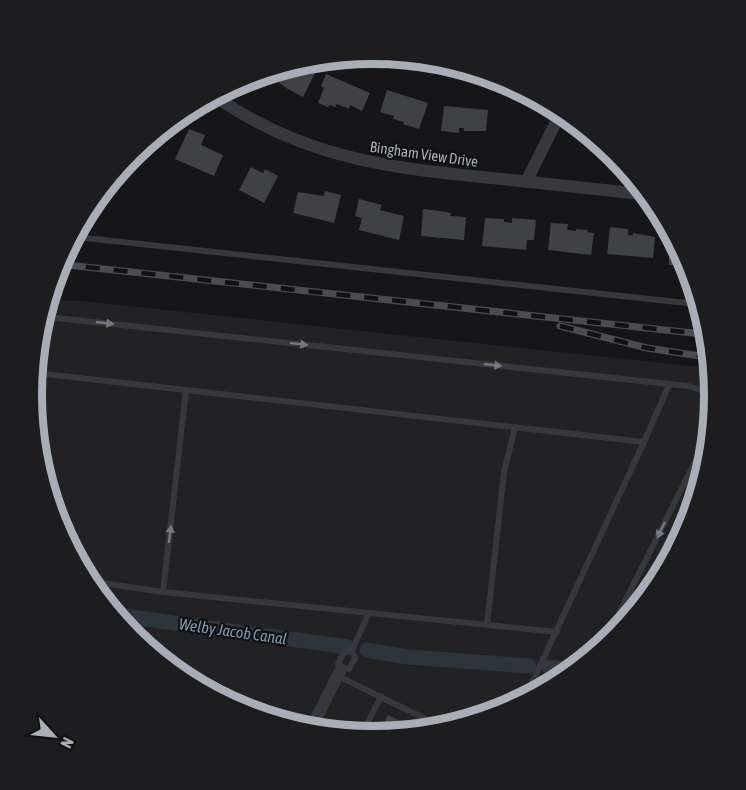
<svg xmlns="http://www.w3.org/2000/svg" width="746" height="790" viewBox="0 0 746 790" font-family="'Asap Condensed',sans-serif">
	<rect width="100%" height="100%" fill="#161618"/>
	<!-- built -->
	<path fill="#222225" d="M50 300 82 301 709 368 714 395 688 526 614 637 503 711 373 736 242 710 131 636 57 525 32 395Z"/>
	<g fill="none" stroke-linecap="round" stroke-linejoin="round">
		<!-- canal -->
		<path stroke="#2c353c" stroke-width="15" d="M117 615 348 647
			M367 650 408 657 529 666
			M549 667 565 669"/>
	</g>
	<!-- building -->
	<path fill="#404145" d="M304 67 315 73 303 97 288 89 279 83 280 81 268 74Z
		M457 70 499 79 492 91Z
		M326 74 370 93 362 111 350 105 349 109 337 104 335 107 330 105 328 107 318 103 324 88 321 86Z
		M387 90 428 103 419 129 403 124 404 122 393 119 394 116 380 112Z
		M444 106 488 110 486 131H464V128H459V133L441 131Z
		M176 123 170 136 163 133V132Z
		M189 129 205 135 201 145 223 155 214 176 175 159Z
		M251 167 263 173 265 169 278 176 264 203 239 190Z
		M325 191 341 195 334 223 293 213 298 192 324 196Z
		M359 199 382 205 380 210 404 216 399 240 359 230 362 218 355 216Z
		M423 209 440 211 451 213 450 216 466 217 464 240 421 236Z
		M485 218 504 219V222L512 223V218L536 220 534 240H527L526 250 482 246Z
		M551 223 568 224 567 230 576 231V229L588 230 587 232 594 233 591 255 548 250Z
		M610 227 628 229V235H633V233L655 237 653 258 607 254Z
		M669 242H674L689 265H669Z
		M177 665 213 683 210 689 177 667Z
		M231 697 265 714V715L242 710 229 702Z
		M388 715 414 728 377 736Z"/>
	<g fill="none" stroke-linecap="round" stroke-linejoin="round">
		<!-- lane -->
		<path stroke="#37383d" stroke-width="6" d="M76 237 696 304
			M47 317 688 386 703 391 713 402
			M36 373 644 442 669 385
			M95 582 163 592 557 632
			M163 592 186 390
			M487 625 504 472 515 427
			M601 646 606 639 706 440
			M352 650 344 652 338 664 341 669H349L355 658 352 650 369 613
			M542 664 570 666
			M338 676 436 724
			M526 696 644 442
			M362 734 381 696"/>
		<!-- street -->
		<path stroke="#37383d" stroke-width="12" d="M216 97C303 158 390 168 492 178 542 183 592 189 641 194
			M526 182 559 116
			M313 725 341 669"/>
		<!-- rail casing -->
		<g stroke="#4a4c52" stroke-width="7">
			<path id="rail" d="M58 264 702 334
				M560 326 647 348 707 357"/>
		</g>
		<!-- rail -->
		<use href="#rail" stroke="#111113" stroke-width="4.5" stroke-dasharray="14" stroke-linecap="butt"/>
	</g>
	<!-- one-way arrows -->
	<defs><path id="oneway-solid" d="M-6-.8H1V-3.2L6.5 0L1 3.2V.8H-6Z" transform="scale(1.5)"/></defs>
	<g fill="#757881">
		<use href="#oneway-solid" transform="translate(105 323) rotate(6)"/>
		<use href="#oneway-solid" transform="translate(299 344) rotate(6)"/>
		<use href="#oneway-solid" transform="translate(493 365) rotate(6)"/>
		<use href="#oneway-solid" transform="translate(661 530) rotate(116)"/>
		<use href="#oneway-solid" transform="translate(170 534) rotate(-83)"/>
	</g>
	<g text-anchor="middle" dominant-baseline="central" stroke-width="4.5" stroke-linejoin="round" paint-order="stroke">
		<!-- street labels -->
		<g font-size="15" fill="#a8adb8" stroke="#111113">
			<text transform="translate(424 154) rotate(8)">Bingham View Drive</text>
		</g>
		<!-- water labels -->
		<g font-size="16" font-style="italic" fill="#7f9bb3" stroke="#111113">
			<text transform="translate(233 631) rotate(8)">Welby Jacob Canal</text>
		</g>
	</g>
	<!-- crop -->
	<path d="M0 0H746V790H0ZM42 395a331 331 0 1 1 662 0a331 331 0 1 1-662 0Z" fill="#1d1d20" fill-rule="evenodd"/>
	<path fill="none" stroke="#a8adb8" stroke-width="8" d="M42 395a331 331 0 1 1 662 0a331 331 0 1 1-662 0Z"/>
	<!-- north arrow -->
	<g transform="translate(54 736) rotate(117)" stroke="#111113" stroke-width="4.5" paint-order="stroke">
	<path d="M0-4.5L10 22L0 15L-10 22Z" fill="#a8adb8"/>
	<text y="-9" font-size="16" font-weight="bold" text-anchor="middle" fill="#a8adb8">N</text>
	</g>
</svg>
